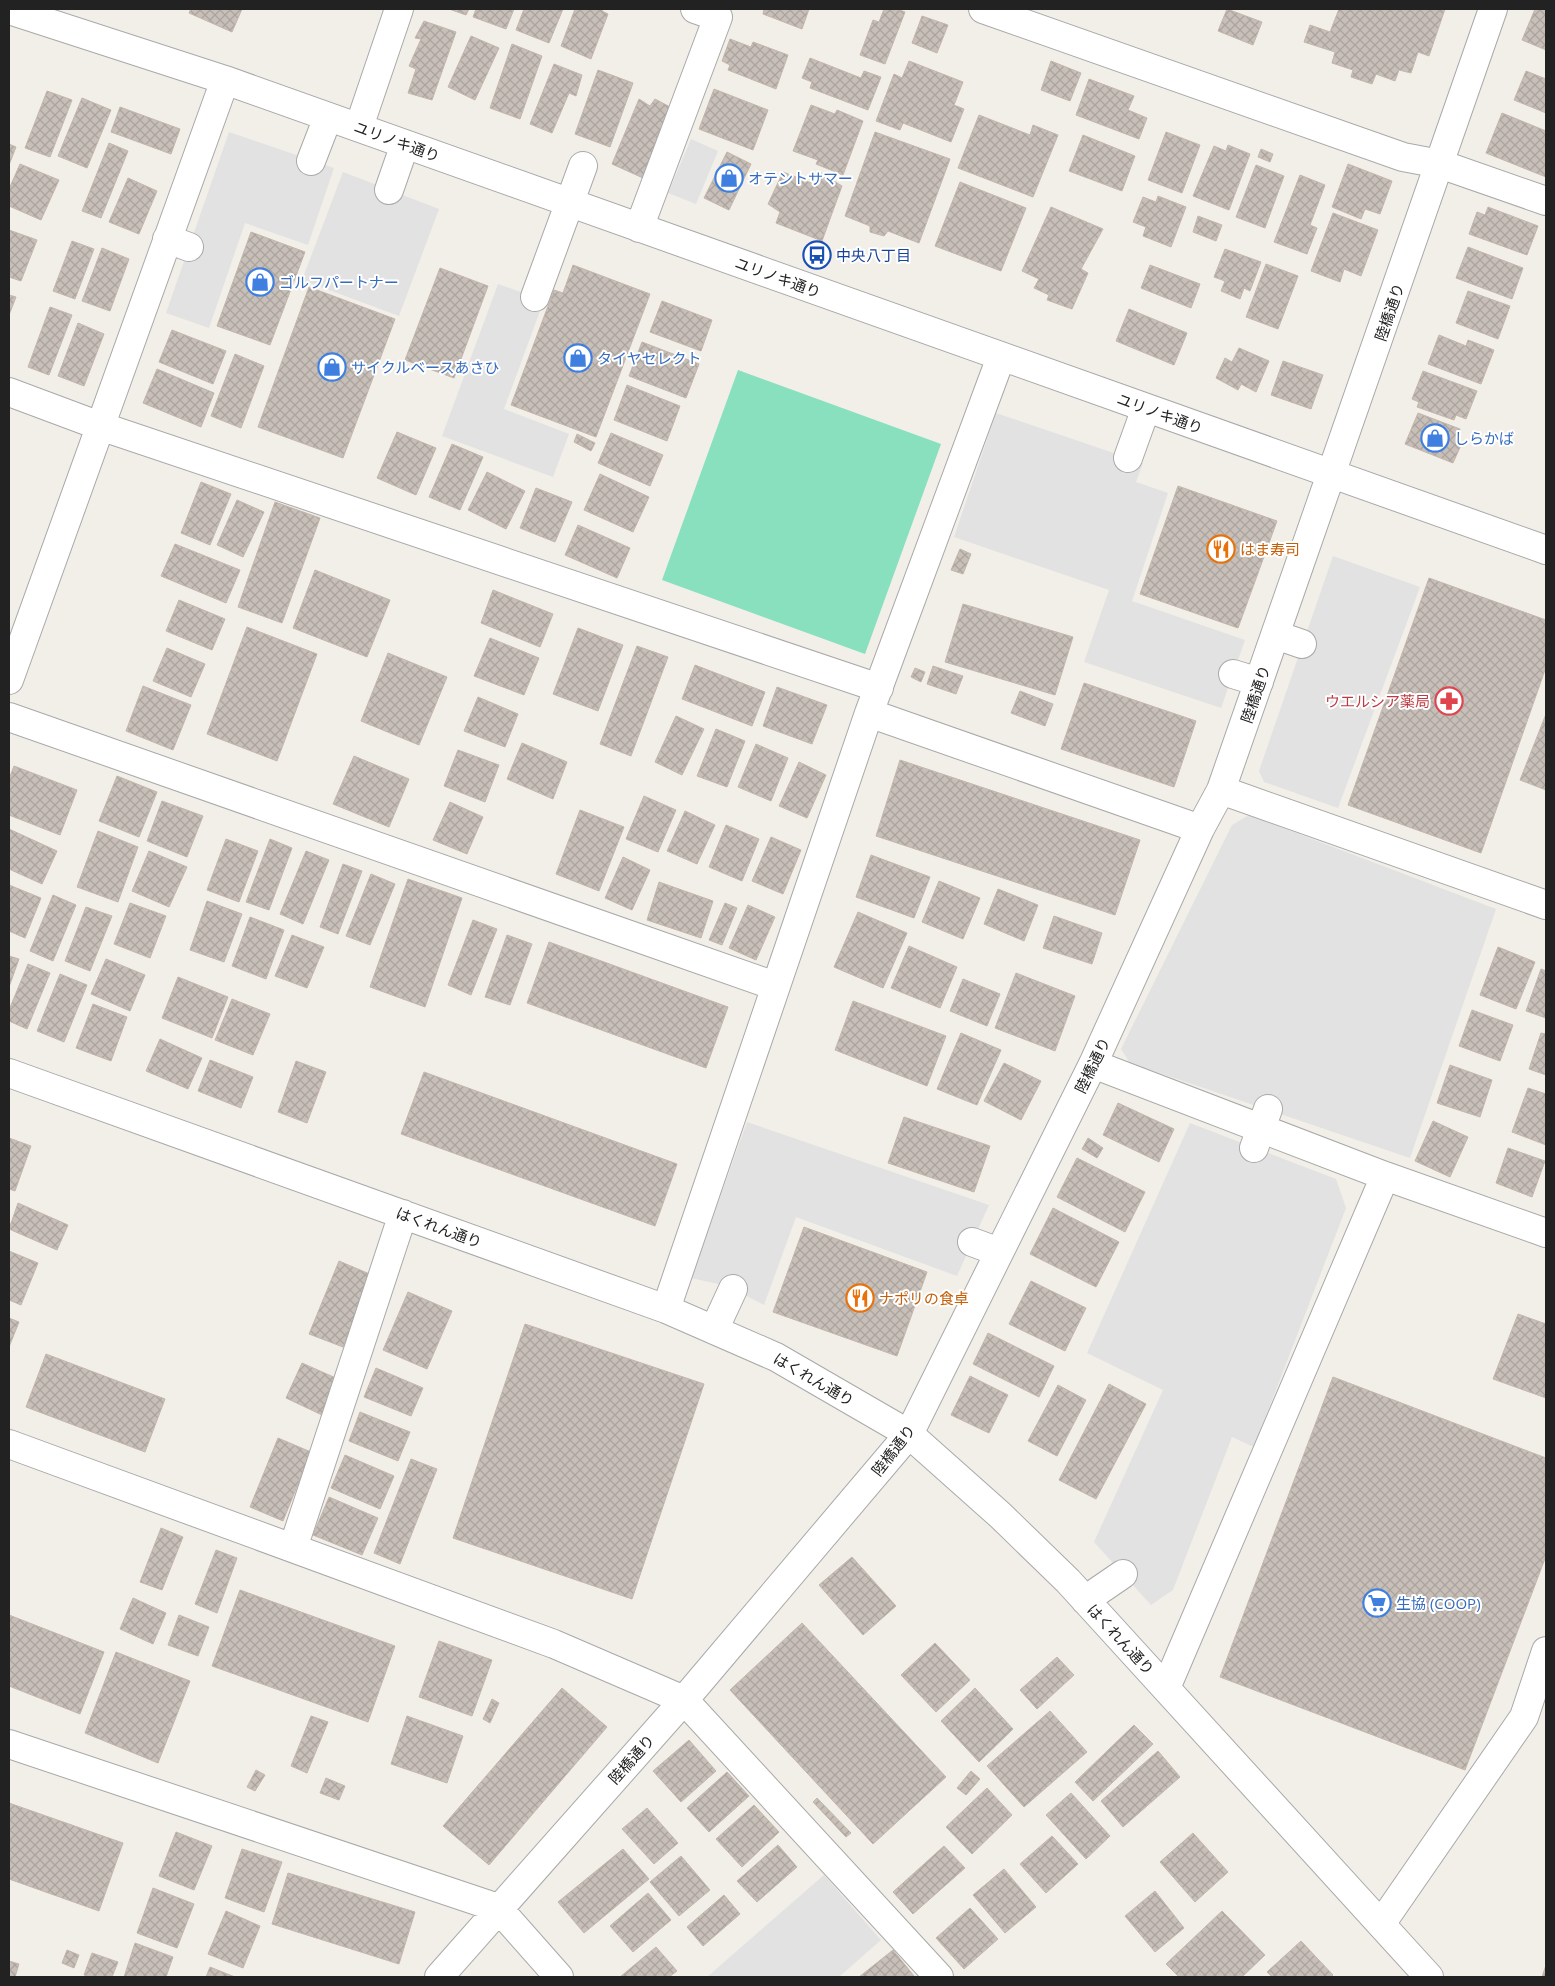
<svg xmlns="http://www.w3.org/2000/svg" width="1555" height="1986" viewBox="0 0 1555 1986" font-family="'Open Sans','Noto Sans JP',sans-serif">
	<defs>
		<pattern id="building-cross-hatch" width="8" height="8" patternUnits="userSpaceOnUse" patternTransform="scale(1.25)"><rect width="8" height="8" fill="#c7bfb8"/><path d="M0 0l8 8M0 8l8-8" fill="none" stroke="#aba49e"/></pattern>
	</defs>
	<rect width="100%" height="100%" fill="#f2efe9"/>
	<!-- pitch -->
	<path fill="#88e0be" d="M738 370 941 444 865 654 662 580Z"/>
	<!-- parking -->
	<path fill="#e2e2e2" d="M229 132 334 168 308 245 245 223 209 328 166 313Z
		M691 139 718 151 696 204 668 193Z
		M343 172 439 209 399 316 302 280Z
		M498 284 544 300 504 409 569 434 553 477 442 436Z
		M996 413 1143 463 1136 482 1168 493 1132 601 1245 640 1221 708 1084 662 1109 590 954 537Z
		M1333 556 1420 587 1338 808 1264 782 1259 771Z
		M1249 815 1496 909 1410 1158 1130 1063 1121 1049 1232 825Z
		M747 1122 989 1205 957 1276 796 1217 764 1305 727 1286 691 1278Z
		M1190 1123 1336 1179 1346 1208 1254 1447 1232 1437 1173 1590 1151 1605 1094 1542 1163 1390 1087 1353Z
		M824 1875 881 1940 839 1977H707Z"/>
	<!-- building -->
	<path fill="url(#building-cross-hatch)" stroke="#c4b6ab" d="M191 9H242L232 32 189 13Z
		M449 9H469L466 15Z
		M476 9H514L506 29 473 17Z
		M524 9H563L549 43 516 30Z
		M575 9H603L602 11 608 14 591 59 561 46Z
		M764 9H809L802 29 763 14Z
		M884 9H897L905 12 885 64 860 55 873 20 879 22Z
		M1227 9 1262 22 1253 45 1218 31Z
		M1339 9H1445L1429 56 1418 52 1411 73 1399 70 1395 81 1376 74 1372 84 1351 77 1353 70 1332 63 1335 52 1304 42 1310 25 1330 32Z
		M1535 9 1546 10V50L1522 40Z
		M922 16 948 25 937 53 912 43Z
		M424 21 456 32 432 100 408 93 416 69 409 66 421 39 415 38Z
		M471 36 499 48 475 100 448 87Z
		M730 39 751 47 753 42 788 55 776 89 728 70 730 65 722 61Z
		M512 44 542 56 520 119 490 108Z
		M810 58 861 78 864 71 881 77 868 110 810 88 812 82 802 78Z
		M909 61 963 82 954 105 964 109 951 142 903 123 900 130 876 121 894 74 902 78Z
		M1051 61 1081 73 1070 101 1041 90Z
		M554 64 582 75 576 96 569 93 552 133 530 124Z
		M598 70 633 83 610 147 575 134Z
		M1526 71 1546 79V113L1514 100Z
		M1089 79 1134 96 1128 110 1147 118 1139 139 1076 115Z
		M714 89 768 110 753 150 699 129Z
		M47 91 72 100 50 157 25 148Z
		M82 98 111 110 87 168 58 156Z
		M639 99 650 106 655 99 672 108 643 178 612 164Z
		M811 105 835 114 837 110 863 121 843 175 816 164 818 160 793 151Z
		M120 107 180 129 171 154 111 132Z
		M1502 113 1546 131V177L1486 153Z
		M979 115 1030 135 1033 125 1058 135 1033 197 958 168Z
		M875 132 950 159 919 243 888 231 884 236 870 232V226L845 216Z
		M1166 132 1200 145 1182 193 1148 180Z
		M1083 135 1135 156 1122 191 1069 171Z
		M109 143 128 151 101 218 82 211Z
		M9 144 16 147 9 165Z
		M1228 145 1250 154 1229 210 1193 196 1214 146 1226 151Z
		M1261 149 1273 154 1270 162 1258 157Z
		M727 152 751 164 729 210 704 198Z
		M20 164 59 180 41 220 9 206V189Z
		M1348 164 1392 181 1380 214 1365 209 1361 219 1332 207Z
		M1256 165 1284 176 1265 228 1236 217Z
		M783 172 814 184 821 173 842 186 822 241 776 223 780 212 768 204Z
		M1300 175 1325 185 1310 225 1317 228 1307 254 1274 242Z
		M128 178 157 191 139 234 109 222Z
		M960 182 1026 208 1001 271 935 246Z
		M1158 196 1186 207 1171 247 1143 236 1146 227 1133 222 1143 197 1156 202Z
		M1051 207 1103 229 1081 269 1088 273 1072 309 1047 300 1049 295 1034 288 1039 279 1022 271Z
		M1488 207 1538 226 1527 255 1469 234 1477 212 1485 215Z
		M1333 213 1378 230 1361 276 1344 269 1340 282 1311 271Z
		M1198 216 1222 225 1216 241 1193 232Z
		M9 230 37 240 21 281 9 277Z
		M251 232 305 252 270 345 217 326Z
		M72 241 94 249 75 299 53 291Z
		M1468 247 1523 268 1512 299 1456 278Z
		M102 248 129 259 110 311 82 301Z
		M1225 249 1261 262 1250 291 1244 288 1240 299 1221 291 1225 281 1214 277Z
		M1266 264 1298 276 1278 329 1246 317Z
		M573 265 650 294 596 437 511 405 554 290 563 293Z
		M1150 265 1200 284 1191 308 1141 288Z
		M440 268 488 286 454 378 405 360Z
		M309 287 395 319 343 458 258 427Z
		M1468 291 1510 306 1498 339 1456 323Z
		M9 295 16 297 9 315Z
		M662 301 712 320 701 351 650 332Z
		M50 307 72 315 49 375 28 367Z
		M1129 309 1187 333 1174 365 1116 341Z
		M78 323 104 334 84 386 58 376Z
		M172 330 226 351 213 384 159 362Z
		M1439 335 1466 346 1468 340 1494 350 1481 384 1428 364Z
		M642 342 699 364 686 398 629 376Z
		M1239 348 1269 361 1256 392 1241 384 1238 390 1216 378 1225 358 1232 362Z
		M235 354 264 366 241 428 211 416Z
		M1283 361 1323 375 1311 409 1271 395Z
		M157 369 214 393 201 427 143 403Z
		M1423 371 1477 391 1466 419 1456 415 1454 420 1417 407 1419 402 1412 399Z
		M627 385 680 406 667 441 614 420Z
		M1418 413 1460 429 1457 440 1462 443 1453 463 1405 444Z
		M397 432 436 448 416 495 377 478Z
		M611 433 663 455 650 486 598 463Z
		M577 434 595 443 591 451 574 442Z
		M452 444 483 457 460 510 429 497Z
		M487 472 525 491 506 529 468 510Z
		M600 474 649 497 633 532 584 510Z
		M201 482 231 494 210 545 181 533Z
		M1178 486 1277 521 1238 628 1140 594Z
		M536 488 572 502 555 542 520 528Z
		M237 500 264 512 243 557 217 545Z
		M275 502 320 518 282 623 238 607Z
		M578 525 630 548 617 578 565 555Z
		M175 544 240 570 226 603 161 576Z
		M960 549 971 554 963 574 951 570Z
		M315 570 390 600 367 657 293 628Z
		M1429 578 1546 620V667L1481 853 1348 805Z
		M493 590 553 614 540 647 481 623Z
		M179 600 225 619 212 650 166 631Z
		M963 604 1073 637 1055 695 945 662Z
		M247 627 317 654 277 761 207 734Z
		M578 628 623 645 598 711 553 694Z
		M490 638 539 658 524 695 474 676Z
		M637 646 668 657 631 756 600 744Z
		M167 648 205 664 191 697 153 681Z
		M388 653 447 677 419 745 361 721Z
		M695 665 765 692 752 726 682 699Z
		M933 666 963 676 956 694 927 684Z
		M915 668 925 672 921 682 911 677Z
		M1084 683 1196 721 1174 787 1061 749Z
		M143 686 191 705 173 750 126 731Z
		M777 687 827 705 812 744 763 726Z
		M1020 691 1053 704 1045 726 1011 713Z
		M478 697 518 714 505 747 464 731Z
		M1546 714V790L1520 780Z
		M676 716 704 729 682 775 655 762Z
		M716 729 745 741 727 787 697 776Z
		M522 743 567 762 553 799 507 779Z
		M756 744 788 758 771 801 738 787Z
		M458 750 499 765 485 802 444 786Z
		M354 756 409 779 389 827 333 804Z
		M900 760 1140 840 1115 915 876 836Z
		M799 762 826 775 807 818 779 806Z
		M14 766 77 790 60 835 9 815V779Z
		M117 776 157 792 139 837 99 821Z
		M644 796 676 810 658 852 626 839Z
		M162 801 203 816 187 857 147 841Z
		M450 802 483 817 467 854 433 840Z
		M580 810 624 827 599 891 556 874Z
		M685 811 715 825 697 864 667 851Z
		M726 825 759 839 742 881 709 867Z
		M9 829 57 851 42 884 9 869Z
		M98 831 138 847 118 902 77 887Z
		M771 837 801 850 783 894 752 881Z
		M226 839 258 851 239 902 207 890Z
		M270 839 292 848 269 910 246 902Z
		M149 851 187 867 169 907 132 891Z
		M306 851 329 860 303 924 280 914Z
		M871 855 930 877 914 918 856 897Z
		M623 857 650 870 632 910 605 898Z
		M343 864 362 871 338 934 320 927Z
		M371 874 395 884 370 945 346 936Z
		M408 879 462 898 425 1007 370 987Z
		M939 881 980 898 963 939 922 922Z
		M659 882 713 901 701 938 647 920Z
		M9 885 41 898 25 938 9 931Z
		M998 889 1038 905 1024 941 984 924Z
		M53 895 76 905 53 961 30 951Z
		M207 901 242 914 224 962 190 950Z
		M130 903 166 916 150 958 114 944Z
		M725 903 737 908 722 945 709 940Z
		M748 905 775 917 756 960 729 948Z
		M86 907 112 916 90 971 65 961Z
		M858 912 907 933 883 988 834 967Z
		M1054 916 1102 933 1092 964 1043 948Z
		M250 917 284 930 266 979 232 966Z
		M473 920 497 929 471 995 448 985Z
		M292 935 324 947 307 988 275 976Z
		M507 935 532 944 510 1005 485 997Z
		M549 942 728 1007 706 1068 527 1003Z
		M909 946 957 967 940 1008 891 988Z
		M1498 947 1535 962 1516 1009 1480 995Z
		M9 956 19 959 9 987Z
		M106 959 145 975 130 1011 91 994Z
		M28 964 50 973 27 1029 9 1021V1010Z
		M1541 969 1546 971V1018L1526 1011Z
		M1016 973 1075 996 1055 1051 995 1028Z
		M60 974 87 985 64 1042 37 1031Z
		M178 977 228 997 212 1038 162 1018Z
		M963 979 1000 994 987 1026 950 1011Z
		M232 999 270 1014 253 1055 215 1040Z
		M853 1001 946 1036 927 1086 835 1050Z
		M93 1004 127 1017 111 1061 76 1048Z
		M1472 1010 1513 1025 1500 1061 1459 1046Z
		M961 1033 1001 1050 977 1105 937 1089Z
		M1541 1033 1546 1034V1075L1529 1069Z
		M160 1039 202 1058 188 1089 146 1071Z
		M210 1060 253 1077 241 1108 198 1091Z
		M296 1061 326 1072 307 1123 278 1112Z
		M1004 1063 1041 1081 1021 1120 984 1101Z
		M1450 1065 1492 1080 1480 1117 1437 1103Z
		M424 1072 677 1164 655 1226 401 1134Z
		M1528 1088 1546 1094V1145L1512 1132Z
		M1118 1103 1174 1129 1159 1162 1103 1135Z
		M904 1117 990 1146 974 1192 888 1163Z
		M1433 1121 1468 1137 1450 1177 1415 1161Z
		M9 1138 31 1146 15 1191 9 1189Z
		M1088 1138 1103 1148 1097 1158 1082 1149Z
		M1508 1148 1545 1161 1532 1197 1496 1183Z
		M1077 1158 1145 1192 1125 1232 1057 1197Z
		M18 1203 68 1225 57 1250 9 1229Z
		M1053 1208 1119 1242 1096 1287 1030 1254Z
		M804 1227 927 1272 897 1356 773 1312Z
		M9 1251 38 1263 21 1305 9 1300Z
		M339 1261 372 1275 343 1347 309 1334Z
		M1031 1281 1086 1308 1065 1351 1009 1324Z
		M408 1292 452 1311 427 1369 383 1350Z
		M1518 1314 1546 1324V1398L1493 1379Z
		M9 1318 19 1322 9 1347Z
		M525 1324 704 1384 632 1599 453 1538Z
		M988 1333 1054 1366 1039 1397 973 1364Z
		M46 1354 165 1399 145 1452 26 1407Z
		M302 1363 338 1379 322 1415 286 1398Z
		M376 1368 423 1388 411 1416 364 1397Z
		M970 1376 1008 1395 989 1433 951 1415Z
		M1333 1377 1546 1458V1556L1465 1770 1220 1677Z
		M1109 1384 1146 1404 1096 1499 1059 1480Z
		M1058 1385 1086 1400 1057 1456 1028 1441Z
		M360 1412 410 1432 398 1461 349 1441Z
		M278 1438 311 1452 283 1521 250 1507Z
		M345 1455 394 1476 380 1509 331 1488Z
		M411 1459 437 1469 400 1564 374 1553Z
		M329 1497 378 1518 362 1555 313 1535Z
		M161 1528 183 1537 162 1590 140 1582Z
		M216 1550 237 1558 217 1613 195 1604Z
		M852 1557 896 1606 863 1635 819 1585Z
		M240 1590 395 1646 368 1722 212 1666Z
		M133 1598 166 1613 153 1644 120 1629Z
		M9 1615 104 1652 80 1714 9 1686Z
		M179 1615 209 1627 198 1656 168 1645Z
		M802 1623 946 1777 873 1844 730 1690Z
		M439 1641 492 1660 472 1716 419 1697Z
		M935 1643 970 1680 936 1712 901 1675Z
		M116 1652 190 1681 158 1763 85 1733Z
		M1057 1657 1074 1675 1037 1709 1020 1690Z
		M562 1688 607 1727 489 1865 443 1826Z
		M975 1688 1013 1729 979 1762 941 1721Z
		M492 1699 499 1703 490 1723 483 1719Z
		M1050 1711 1087 1752 1024 1807 987 1766Z
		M311 1716 328 1722 307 1773 291 1766Z
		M407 1716 463 1736 447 1783 391 1764Z
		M1134 1725 1153 1744 1093 1801 1075 1782Z
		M689 1740 716 1771 681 1802 653 1771Z
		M1158 1751 1180 1777 1123 1827 1101 1801Z
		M256 1770 265 1775 255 1791 247 1787Z
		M971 1771 980 1779 966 1795 957 1788Z
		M727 1772 749 1796 709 1832 687 1808Z
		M326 1778 345 1786 339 1800 320 1793Z
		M987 1788 1012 1815 972 1854 946 1827Z
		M1071 1793 1110 1836 1086 1859 1046 1815Z
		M817 1798 851 1833 846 1837 813 1802Z
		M9 1803 123 1843 99 1911 9 1879Z
		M754 1805 779 1832 742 1867 716 1839Z
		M647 1808 678 1843 654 1864 622 1829Z
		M176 1832 212 1846 194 1890 159 1876Z
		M1193 1833 1228 1872 1195 1902 1160 1862Z
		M1052 1836 1078 1864 1046 1893 1020 1864Z
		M778 1845 797 1867 757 1902 737 1881Z
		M944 1846 965 1868 913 1914 893 1892Z
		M242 1849 282 1862 264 1912 225 1898Z
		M623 1849 649 1879 584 1933 558 1902Z
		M681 1856 710 1890 679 1916 650 1882Z
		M1004 1869 1036 1907 1005 1933 973 1895Z
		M288 1873 415 1912 399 1964 272 1924Z
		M153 1888 194 1904 177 1948 137 1933Z
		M1155 1891 1184 1928 1155 1952 1125 1916Z
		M648 1893 671 1920 633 1952 610 1926Z
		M724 1895 740 1914 703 1946 687 1927Z
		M970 1908 998 1939 964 1969 936 1938Z
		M226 1911 260 1926 243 1968 208 1954Z
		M1222 1911 1265 1955 1242 1977H1179L1166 1964Z
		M1301 1941 1333 1975 1331 1977H1272L1267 1972Z
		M135 1943 173 1957 166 1977H124Z
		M656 1947 677 1971 669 1977H620Z
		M67 1950 79 1955 74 1968 62 1963Z
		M893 1950 914 1976 859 1977Z
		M92 1953 118 1962 112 1977H89L84 1975Z
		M9 1961 19 1964 15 1977H9Z
		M1546 1965V1977H1542Z
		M210 1967 235 1977H206Z"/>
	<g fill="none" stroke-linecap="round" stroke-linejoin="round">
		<!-- minor casing -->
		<g stroke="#a9a9a9" stroke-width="30">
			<path id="minor" d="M983 9 1403 157 1440 164 1546 201
				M9 10 225 80 1546 550
				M359 127 399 9
				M311 161 328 117
				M389 190 405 144
				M639 228 718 17 695 9
				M167 239 189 247
				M535 297 583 166
				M9 392 100 426 879 688
				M1128 458 1146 408
				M1276 635 1302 644
				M1233 674 1259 682
				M9 680 225 80
				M869 713 1200 829
				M9 717 775 986
				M1221 790 1546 905
				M1093 1064 1385 1176 1546 1233
				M9 1073 666 1309 776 1357 909 1434 1000 1515 1068 1581 1429 1977
				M1254 1148 1268 1109
				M972 1242 999 1252
				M666 1309 869 713 1001 357
				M714 1330 733 1289
				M9 1444 554 1644 684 1700 939 1977
				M293 1548 403 1214
				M1085 1600 1123 1574
				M1166 1688 1385 1176
				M9 1744 498 1908 559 1977
				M1381 1924 1524 1717 1546 1651
				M439 1977 684 1700 909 1434 1093 1064 1200 829 1221 790 1493 9"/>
		</g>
		<!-- minor -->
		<use href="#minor" stroke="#fff" stroke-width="28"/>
	</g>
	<!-- icons -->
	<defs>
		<g id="shop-ring" transform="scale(1.4375)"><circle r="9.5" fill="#fff" stroke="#3f7fe0" stroke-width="1.5"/><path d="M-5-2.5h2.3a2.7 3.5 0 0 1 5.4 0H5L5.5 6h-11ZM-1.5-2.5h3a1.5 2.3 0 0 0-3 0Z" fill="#3f7fe0"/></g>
		<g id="bus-ring" transform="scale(1.4375)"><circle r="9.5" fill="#fff" stroke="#1a4fb4" stroke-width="1.5"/><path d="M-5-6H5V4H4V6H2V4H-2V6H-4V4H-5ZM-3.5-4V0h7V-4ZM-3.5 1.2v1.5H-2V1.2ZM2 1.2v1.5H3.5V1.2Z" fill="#1a4fb4"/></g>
		<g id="restaurant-ring" transform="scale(1.4375)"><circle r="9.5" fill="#fff" stroke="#e8710a" stroke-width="1.5"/><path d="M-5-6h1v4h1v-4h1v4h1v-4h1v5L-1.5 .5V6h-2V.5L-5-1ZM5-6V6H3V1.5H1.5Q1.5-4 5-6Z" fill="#e8710a"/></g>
		<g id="pharmacy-ring" transform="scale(1.4375)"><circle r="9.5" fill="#fff" stroke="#e0444e" stroke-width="1.5"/><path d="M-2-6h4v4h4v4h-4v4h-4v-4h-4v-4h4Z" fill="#e0444e"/></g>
		<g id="supermarket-ring" transform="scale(1.4375)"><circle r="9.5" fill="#fff" stroke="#3f7fe0" stroke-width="1.5"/><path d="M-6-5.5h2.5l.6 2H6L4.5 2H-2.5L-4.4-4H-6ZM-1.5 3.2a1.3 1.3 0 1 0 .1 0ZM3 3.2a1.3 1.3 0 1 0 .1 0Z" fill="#3f7fe0"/></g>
	</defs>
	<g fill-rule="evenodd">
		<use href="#shop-ring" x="729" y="178"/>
		<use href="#bus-ring" x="817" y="255"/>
		<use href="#shop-ring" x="260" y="282"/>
		<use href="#shop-ring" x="578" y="358"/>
		<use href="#shop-ring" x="332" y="367"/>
		<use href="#shop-ring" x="1435" y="438"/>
		<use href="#restaurant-ring" x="1221" y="549"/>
		<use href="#pharmacy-ring" x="1449" y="701"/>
		<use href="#restaurant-ring" x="860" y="1298"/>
		<use href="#supermarket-ring" x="1377" y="1603"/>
	</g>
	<g text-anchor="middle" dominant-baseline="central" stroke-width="4" stroke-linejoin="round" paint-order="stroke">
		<!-- street labels -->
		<g font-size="15" fill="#222" stroke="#fff">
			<text transform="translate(397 141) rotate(20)">ユリノキ通り</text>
			<text transform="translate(778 277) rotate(20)">ユリノキ通り</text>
			<text transform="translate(1389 312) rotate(-71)">陸橋通り</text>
			<text transform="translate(1160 413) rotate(20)">ユリノキ通り</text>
			<text transform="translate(1255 694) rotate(-71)">陸橋通り</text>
			<text transform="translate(1092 1065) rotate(-64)">陸橋通り</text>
			<text transform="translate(439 1227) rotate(20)">はくれん通り</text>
			<text transform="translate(814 1379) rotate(30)">はくれん通り</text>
			<text transform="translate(893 1450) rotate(-52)">陸橋通り</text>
			<text transform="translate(1121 1639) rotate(47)">はくれん通り</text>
			<text transform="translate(631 1759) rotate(-48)">陸橋通り</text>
		</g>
		<!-- shop labels -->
		<g font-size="15" fill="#366cbe" stroke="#fff" text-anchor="start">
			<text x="748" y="178">オテントサマー</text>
			<text x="279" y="282">ゴルフパートナー</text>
			<text x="597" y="358">タイヤセレクト</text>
			<text x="351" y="367">サイクルベースあさひ</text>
			<text x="1454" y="438">しらかば</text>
			<text x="1396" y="1603">生協 (COOP)</text>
		</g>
		<!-- transit labels -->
		<g font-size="15" fill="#164399" stroke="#fff" text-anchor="start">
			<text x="836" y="255">中央八丁目</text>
		</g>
		<!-- food labels -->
		<g font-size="15" fill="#c56008" stroke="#fff" text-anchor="start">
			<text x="1240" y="549">はま寿司</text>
			<text x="879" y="1298">ナポリの食卓</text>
		</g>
		<!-- health labels -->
		<g font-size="15" fill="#be3a42" stroke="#fff" text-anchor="end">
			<text x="1430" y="701">ウエルシア薬局</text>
		</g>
	</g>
	<!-- border -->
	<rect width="1555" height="1986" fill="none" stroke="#222222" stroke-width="20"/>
</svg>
